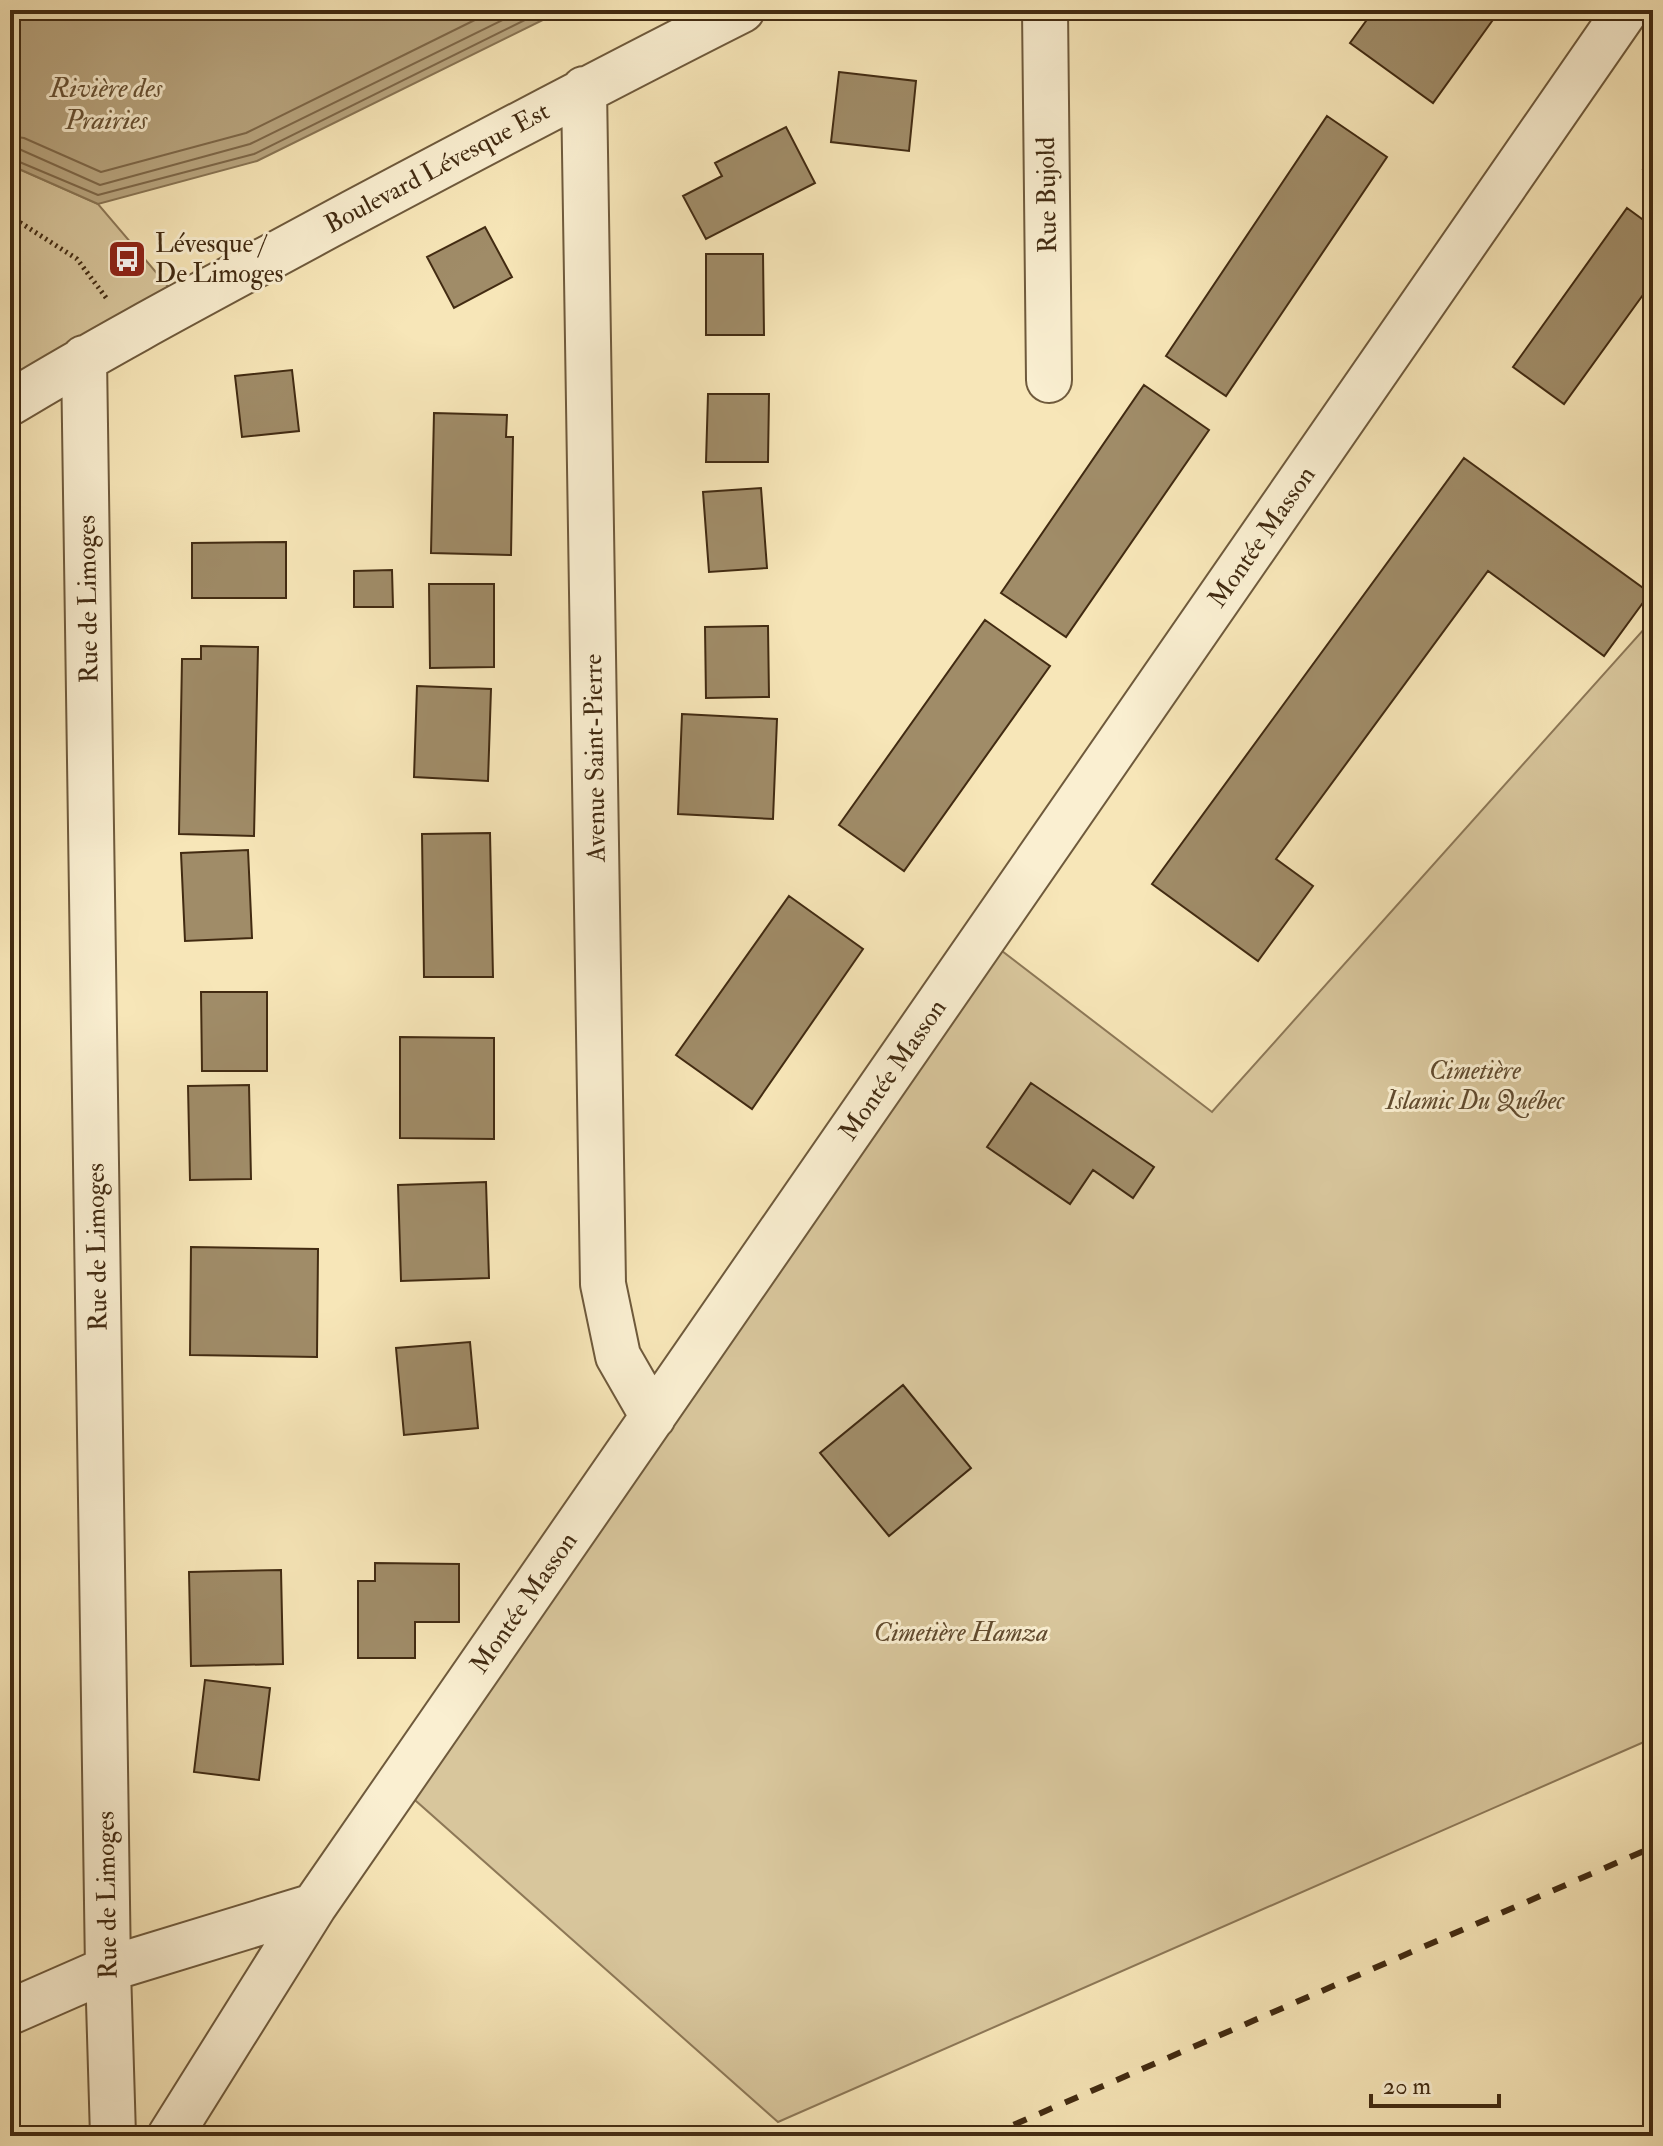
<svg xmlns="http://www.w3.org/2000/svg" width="1663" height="2146" viewBox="0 0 1663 2146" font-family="'IM FELL Double Pica',serif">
	<rect width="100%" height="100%" fill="#f7e6b8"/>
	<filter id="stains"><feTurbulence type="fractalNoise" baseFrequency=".0025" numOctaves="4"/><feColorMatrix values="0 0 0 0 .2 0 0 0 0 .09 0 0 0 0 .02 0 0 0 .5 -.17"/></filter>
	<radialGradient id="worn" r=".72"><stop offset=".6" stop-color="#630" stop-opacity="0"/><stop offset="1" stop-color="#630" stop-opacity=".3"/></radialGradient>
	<!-- green -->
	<path fill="#d8c69c" stroke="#8d7857" stroke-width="2" d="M10 165 98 204 183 304 10 403Z
		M1653 619V1738L778 2122 398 1785 985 938 1212 1112Z"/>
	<!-- water -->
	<path fill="#b9a680" stroke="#897554" stroke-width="2" d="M10 10H563L257 161 98 204 10 165Z"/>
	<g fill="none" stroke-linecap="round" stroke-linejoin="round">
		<!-- shore -->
		<path stroke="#7e6849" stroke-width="2" d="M10 136 24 138 101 172 246 133 495 10
			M10 148 19 149 100 185 250 144 523 10
			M10 158 98 195 254 154 545 10"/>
	</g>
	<!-- building -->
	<path fill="#a08c68" stroke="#422b12" stroke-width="2" d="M1374 10H1500L1433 103 1350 43Z
		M839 72 916 81 909 151 831 142Z
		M1327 116 1387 157 1226 396 1166 356Z
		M786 127 815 183 706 239 683 196 722 176 715 163Z
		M1653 155V177L1643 169Z
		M1627 208 1653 227V281L1564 404 1513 367Z
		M485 227 512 277 454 308 427 257Z
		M706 254H763L764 335H706Z
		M292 370 299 431 242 437 235 376Z
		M1144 385 1209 430 1066 637 1001 593Z
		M708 394H769L768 462H706Z
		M434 413 507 415 506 437H513L511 555 431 553Z
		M1464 458 1650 593 1604 656 1488 571 1276 859 1313 886 1258 961 1152 884Z
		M761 488 767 568 709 572 703 492Z
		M286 542V598H192V543Z
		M392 570 393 607H354V571Z
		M429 584H494V667L430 668Z
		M985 620 1050 666 904 871 839 825Z
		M768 626 769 697 706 698 705 627Z
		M201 646 258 647 254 836 179 834 182 659H201Z
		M417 686 491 689 488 781 414 777Z
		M682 714 777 719 773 819 678 814Z
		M490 833 493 977H424L422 834Z
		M248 850 252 938 185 941 181 853Z
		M789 896 863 949 752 1109 676 1055Z
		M201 992H267V1071H202Z
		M400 1037 494 1038V1139L400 1138Z
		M1031 1083 1154 1167 1133 1198 1093 1170 1070 1204 987 1147Z
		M249 1085 251 1179 190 1180 188 1086Z
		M486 1182 489 1278 401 1281 398 1185Z
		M191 1247 318 1249 317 1357 190 1355Z
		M470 1342 478 1428 404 1435 396 1348Z
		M903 1385 971 1468 889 1536 820 1453Z
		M375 1563 459 1564V1622H415V1658H358V1581H375Z
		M281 1570 283 1664 191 1666 189 1572Z
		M205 1680 270 1688 259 1780 194 1772Z"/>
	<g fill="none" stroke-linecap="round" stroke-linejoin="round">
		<!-- minor casing -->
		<g stroke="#6f5a3c" stroke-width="48">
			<path id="minor" d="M1045 10 1049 380
				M584 89 603 1284 618 1356 653 1417
				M84 358 108 1969 113 2136
				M10 403C114 340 221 284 328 226 465 153 603 80 742 10
				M10 2012 108 1969 314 1906
				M170 2136 314 1906 1626 10"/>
		</g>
		<!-- path -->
		<path stroke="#422b12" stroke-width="5" stroke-dasharray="2 4" stroke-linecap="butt" d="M10 216 77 259 107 299"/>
		<!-- minor -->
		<use href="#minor" stroke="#faefd1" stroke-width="44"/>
		<!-- rail -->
		<path stroke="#422b12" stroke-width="6" stroke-dasharray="14 14" stroke-linecap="butt" d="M988 2136 1653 1847"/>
	</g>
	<!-- icons -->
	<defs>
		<g id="bus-square" transform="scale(2)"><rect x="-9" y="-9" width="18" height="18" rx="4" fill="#8f2418" stroke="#faefd1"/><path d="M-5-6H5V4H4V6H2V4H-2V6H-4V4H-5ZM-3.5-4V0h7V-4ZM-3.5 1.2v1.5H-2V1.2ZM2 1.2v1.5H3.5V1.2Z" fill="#fff"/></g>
	</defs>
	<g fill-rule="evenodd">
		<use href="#bus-square" x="127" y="259"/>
	</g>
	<g text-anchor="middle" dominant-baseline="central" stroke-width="6" stroke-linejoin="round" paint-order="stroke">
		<!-- street labels -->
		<g font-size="26" fill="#422b12" stroke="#faefd1">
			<text transform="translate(437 168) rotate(-28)">Boulevard Lévesque Est</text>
			<text transform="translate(1047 195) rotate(-91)">Rue Bujold</text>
			<text transform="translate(1262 537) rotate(-55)">Montée Masson</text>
			<text transform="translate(88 599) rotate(-91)">Rue de Limoges</text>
			<text transform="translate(595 758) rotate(-91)">Avenue Saint-Pierre</text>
			<text transform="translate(893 1070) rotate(-55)">Montée Masson</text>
			<text transform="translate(97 1247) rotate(-91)">Rue de Limoges</text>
			<text transform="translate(524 1603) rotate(-55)">Montée Masson</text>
			<text transform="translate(107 1895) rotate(-91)">Rue de Limoges</text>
		</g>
		<!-- poi labels -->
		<g font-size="26" fill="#422b12" stroke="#faefd1" text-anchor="start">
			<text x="155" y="244">Lévesque /<tspan x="155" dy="30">De Limoges</tspan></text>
		</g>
		<!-- park labels -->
		<g font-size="26" font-style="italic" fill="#604a2e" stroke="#faefd1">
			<text x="1475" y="1071">Cimetière<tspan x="1475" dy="30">Islamic Du Québec</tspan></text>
			<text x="961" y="1633">Cimetière Hamza</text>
		</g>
		<!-- water labels -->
		<g font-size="28" font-style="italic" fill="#665033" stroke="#faefd1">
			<text x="106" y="88">Rivière des<tspan x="106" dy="32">Prairies</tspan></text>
		</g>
	</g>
	<!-- margin -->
	<rect width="1663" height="2146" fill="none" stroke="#f7e6b8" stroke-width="40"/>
	<rect x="12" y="12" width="1639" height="2122" fill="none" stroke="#422b12" stroke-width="4"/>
	<rect x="20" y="20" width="1623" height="2106" fill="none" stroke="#422b12" stroke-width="2"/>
	<!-- scale -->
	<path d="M1371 2094v12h128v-12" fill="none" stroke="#422b12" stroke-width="4"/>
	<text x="1383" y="2094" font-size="24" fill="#422b12" stroke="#faefd1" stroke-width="6" paint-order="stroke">20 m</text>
	<rect width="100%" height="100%" filter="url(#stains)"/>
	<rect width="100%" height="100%" fill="url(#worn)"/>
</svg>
